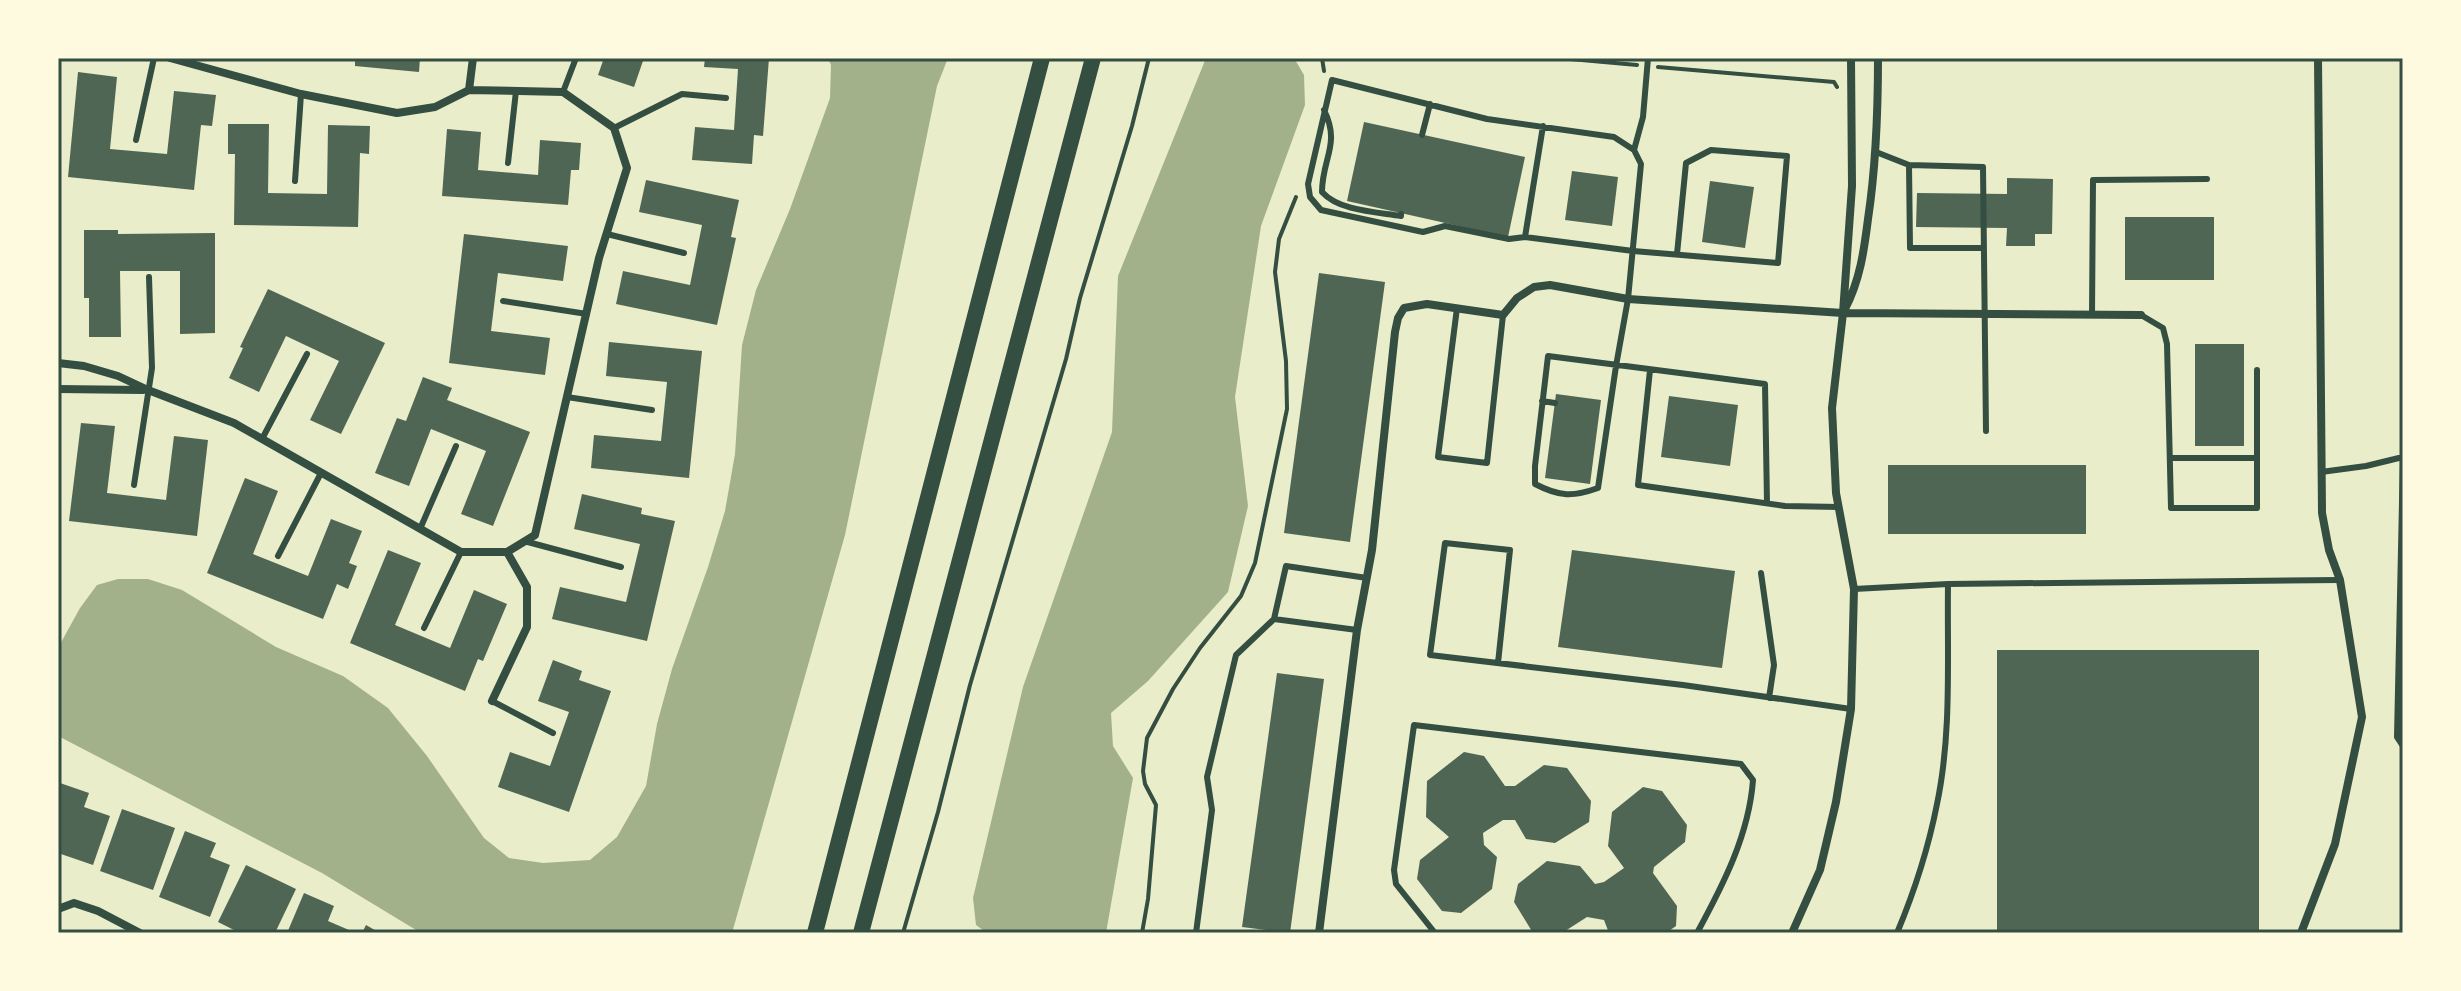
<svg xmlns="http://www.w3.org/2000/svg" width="2461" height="991" viewBox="0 0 2461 991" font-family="'IBM Plex Sans',sans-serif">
	<rect width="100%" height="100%" fill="#e9edc9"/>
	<!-- water -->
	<path fill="#a3b18a" d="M828 58H948L937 86 845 535 732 933H421L322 873 60 737 58 732V648L80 608 97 585 118 579H148L182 590 276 647 343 676 388 708 427 756 484 838 509 858 543 863 590 860 617 837 646 786 657 724 672 669 708 567 725 511 735 454 742 345 756 290 790 209 830 98 831 65Z
		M1206 58H1294L1304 75 1305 105 1261 226 1235 397 1248 506 1228 592 1148 681 1111 713 1113 746 1133 778 1106 933H987L976 925 973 898 1023 687 1112 432 1118 276Z"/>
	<!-- building -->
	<path fill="#4f6655" d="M355 58H420L419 72 355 66Z
		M604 58H644L634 87 598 75Z
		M705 58H769L763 136 754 135 752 164 692 160 695 127 734 130 738 69 704 67Z
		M78 72 117 77 110 149 167 154 174 91 216 95 212 126 201 125 194 190 68 177Z
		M1364 122 1525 157 1508 237 1347 201Z
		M228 124H269L268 193 327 194 328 125 370 126 369 154 360 153 358 227 234 225 235 154H228Z
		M447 129 481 132 478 170 538 175 540 140 581 143 579 170H571L568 205 442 196Z
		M1572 171 1618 177 1612 226 1565 220Z
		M2007 178 2053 179 2052 234H2035V246H2006L2007 228 1916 227 1917 193 2007 194Z
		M646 180 739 200 731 237 736 238 717 325 616 304 623 271 690 285 702 225 639 212Z
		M1710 181 1754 187 1745 248 1702 242Z
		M2125 217H2214V280H2125Z
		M84 230H118V234L215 233V333L180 334V271H120L121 337H89V298H84Z
		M464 234 568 246 563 281 498 273 491 331 550 338 545 375 449 363Z
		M1319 273 1385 282 1350 542 1284 533Z
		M268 289 385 343 341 434 310 420 339 361 286 336 259 392 229 378 243 348 240 347Z
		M609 342 702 351 689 478 591 468 594 435 661 441 667 382 606 376Z
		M2195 344H2244V446H2195Z
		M423 377 452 388 447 400 530 432 493 526 461 514 486 451 431 429 409 486 375 473 397 418 406 421Z
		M1556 394 1601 400 1590 484 1545 478Z
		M1669 396 1738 405 1730 466 1661 457Z
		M81 423 115 426 107 493 166 500 174 436 208 440 197 536 69 521Z
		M1888 465H2086V534H1888Z
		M245 478 278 491 253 554 308 576 331 519 362 531 349 563 357 566 348 589 337 584 323 619 207 573Z
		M582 494 642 508 641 514 675 521 647 641 552 619 560 587 626 602 640 544 574 529Z
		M388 550 421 563 395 625 450 648 474 590 507 604 483 661 478 659 465 691 350 643Z
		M1572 550 1735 571 1722 668 1558 647Z
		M1997 650H2259V933H1997Z
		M553 660 582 671 579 680 611 691 569 812 498 787 510 752 550 766 569 712 538 701Z
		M1277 673 1324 679 1290 933 1242 927Z
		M1464 752 1484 756 1505 786H1515L1544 765 1567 768 1591 801 1589 822 1555 843 1526 839 1515 820H1503L1483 833 1484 845 1497 857 1492 889 1461 913 1442 911 1417 879 1420 860 1449 837 1426 817 1427 781Z
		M60 783 89 793 84 807 110 816 93 865 58 853V791Z
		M1643 787 1662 791 1687 825 1685 842 1654 867 1653 873 1677 906 1676 926 1666 933H1609L1604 920 1587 917 1562 933H1533L1514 902 1518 884 1547 861 1580 866 1595 884 1604 882 1624 868 1608 846 1612 812Z
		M122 809 175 828 153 890 100 871Z
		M185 831 216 843 210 857 230 865 210 917 159 897Z
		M246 865 296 889 275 933H240L218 922Z
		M304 893 334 906 328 921 349 930 347 933H287Z
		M366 925 380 933H362Z"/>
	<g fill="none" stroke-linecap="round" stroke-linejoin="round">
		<!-- path -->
		<path stroke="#344e41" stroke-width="4" d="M1322 58 1324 71
			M1559 58 1637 65
			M1658 67 1834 82 1837 87
			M903 933 938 812 970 685 1066 359 1080 298 1132 126 1149 58
			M1142 933 1148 899 1156 805 1145 784 1143 771 1147 738 1173 689 1200 648 1241 596 1255 563 1287 409 1286 361 1275 272 1279 239 1296 197"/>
		<!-- service -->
		<path stroke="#344e41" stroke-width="6" d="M563 92 576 58
			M1324 110C1341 144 1322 158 1322 192 1339 211 1376 212 1401 216V214
			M1543 126 1525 237 1633 251 1778 263 1787 156 1711 150 1686 163 1677 254
			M614 128 682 94 726 98
			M1422 135 1430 104
			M136 140 154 58
			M1634 150 1643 117 1648 58
			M1876 152 1909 165 1983 167 1986 431
			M508 163 516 91
			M1909 165 1910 248H1983
			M295 181 301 94
			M607 234 684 253
			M1525 237 1509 239 1445 226 1423 232 1321 210 1310 197 1308 184 1332 80 1487 119 1614 137 1634 150 1641 164 1628 299 1616 366 1598 488C1573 497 1560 497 1535 484V466L1548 356 1765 384 1767 503
			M503 301 587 314
			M1457 308 1438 457 1487 463 1503 315
			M2092 315 2093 180 2207 179
			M2141 315 2163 328 2167 344 2171 508H2257V370
			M1650 370 1638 485 1785 506 1839 507
			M567 397 652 410
			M1542 401 1555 403
			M262 439 307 354
			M2403 455 2397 737 2403 746
			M2170 458H2257
			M2321 472 2366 466 2403 457
			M134 485 152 368 149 277
			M420 529 456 446
			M524 541 621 567
			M278 556 321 473
			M1761 573 1774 665 1769 698
			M1854 589 1948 584 2340 580
			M1274 619 1286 566 1367 578
			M424 628 461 552
			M1498 663 1510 550 1445 543 1430 655 1683 685 1851 709
			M492 701 553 733
			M1196 933 1212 810 1207 777 1236 655 1274 619 1357 630
			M1435 933 1396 884 1394 870 1414 725 1741 764 1753 780C1749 835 1723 885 1697 933
			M1897 933C1915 890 1928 850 1937 804 1952 733 1947 657 1948 584"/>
		<!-- minor -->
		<path stroke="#344e41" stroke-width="8" d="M469 90 473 58
			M1845 309C1860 280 1864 251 1868 219 1876 166 1878 112 1878 58
			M58 363 84 366 118 376 148 390 234 423 461 552H507L535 535 599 258 627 168 614 128 563 92 469 90 435 107 397 113 301 94 170 58
			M58 389 143 390
			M492 701 527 627V587L507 552
			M58 909 74 903 98 911 140 933
			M1319 933 1357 630 1372 550 1395 332 1398 318 1404 308 1427 304 1503 315 1517 298 1534 287 1550 285 1628 299 1843 313 2141 315
			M1792 933 1820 870 1836 802 1851 709 1854 589 1836 493 1832 408 1843 313 1852 186 1851 58
			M2301 933 2335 844 2362 717 2340 580 2329 550 2322 513 2318 58"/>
		<!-- secondary -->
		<path stroke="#344e41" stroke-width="16" d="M815 933 1042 58
			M861 933 1093 58"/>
	</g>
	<!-- border -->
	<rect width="2461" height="991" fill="none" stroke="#fefae0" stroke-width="120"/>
	<rect x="60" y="60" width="2341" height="871" fill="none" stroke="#344e41" stroke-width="3"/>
</svg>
